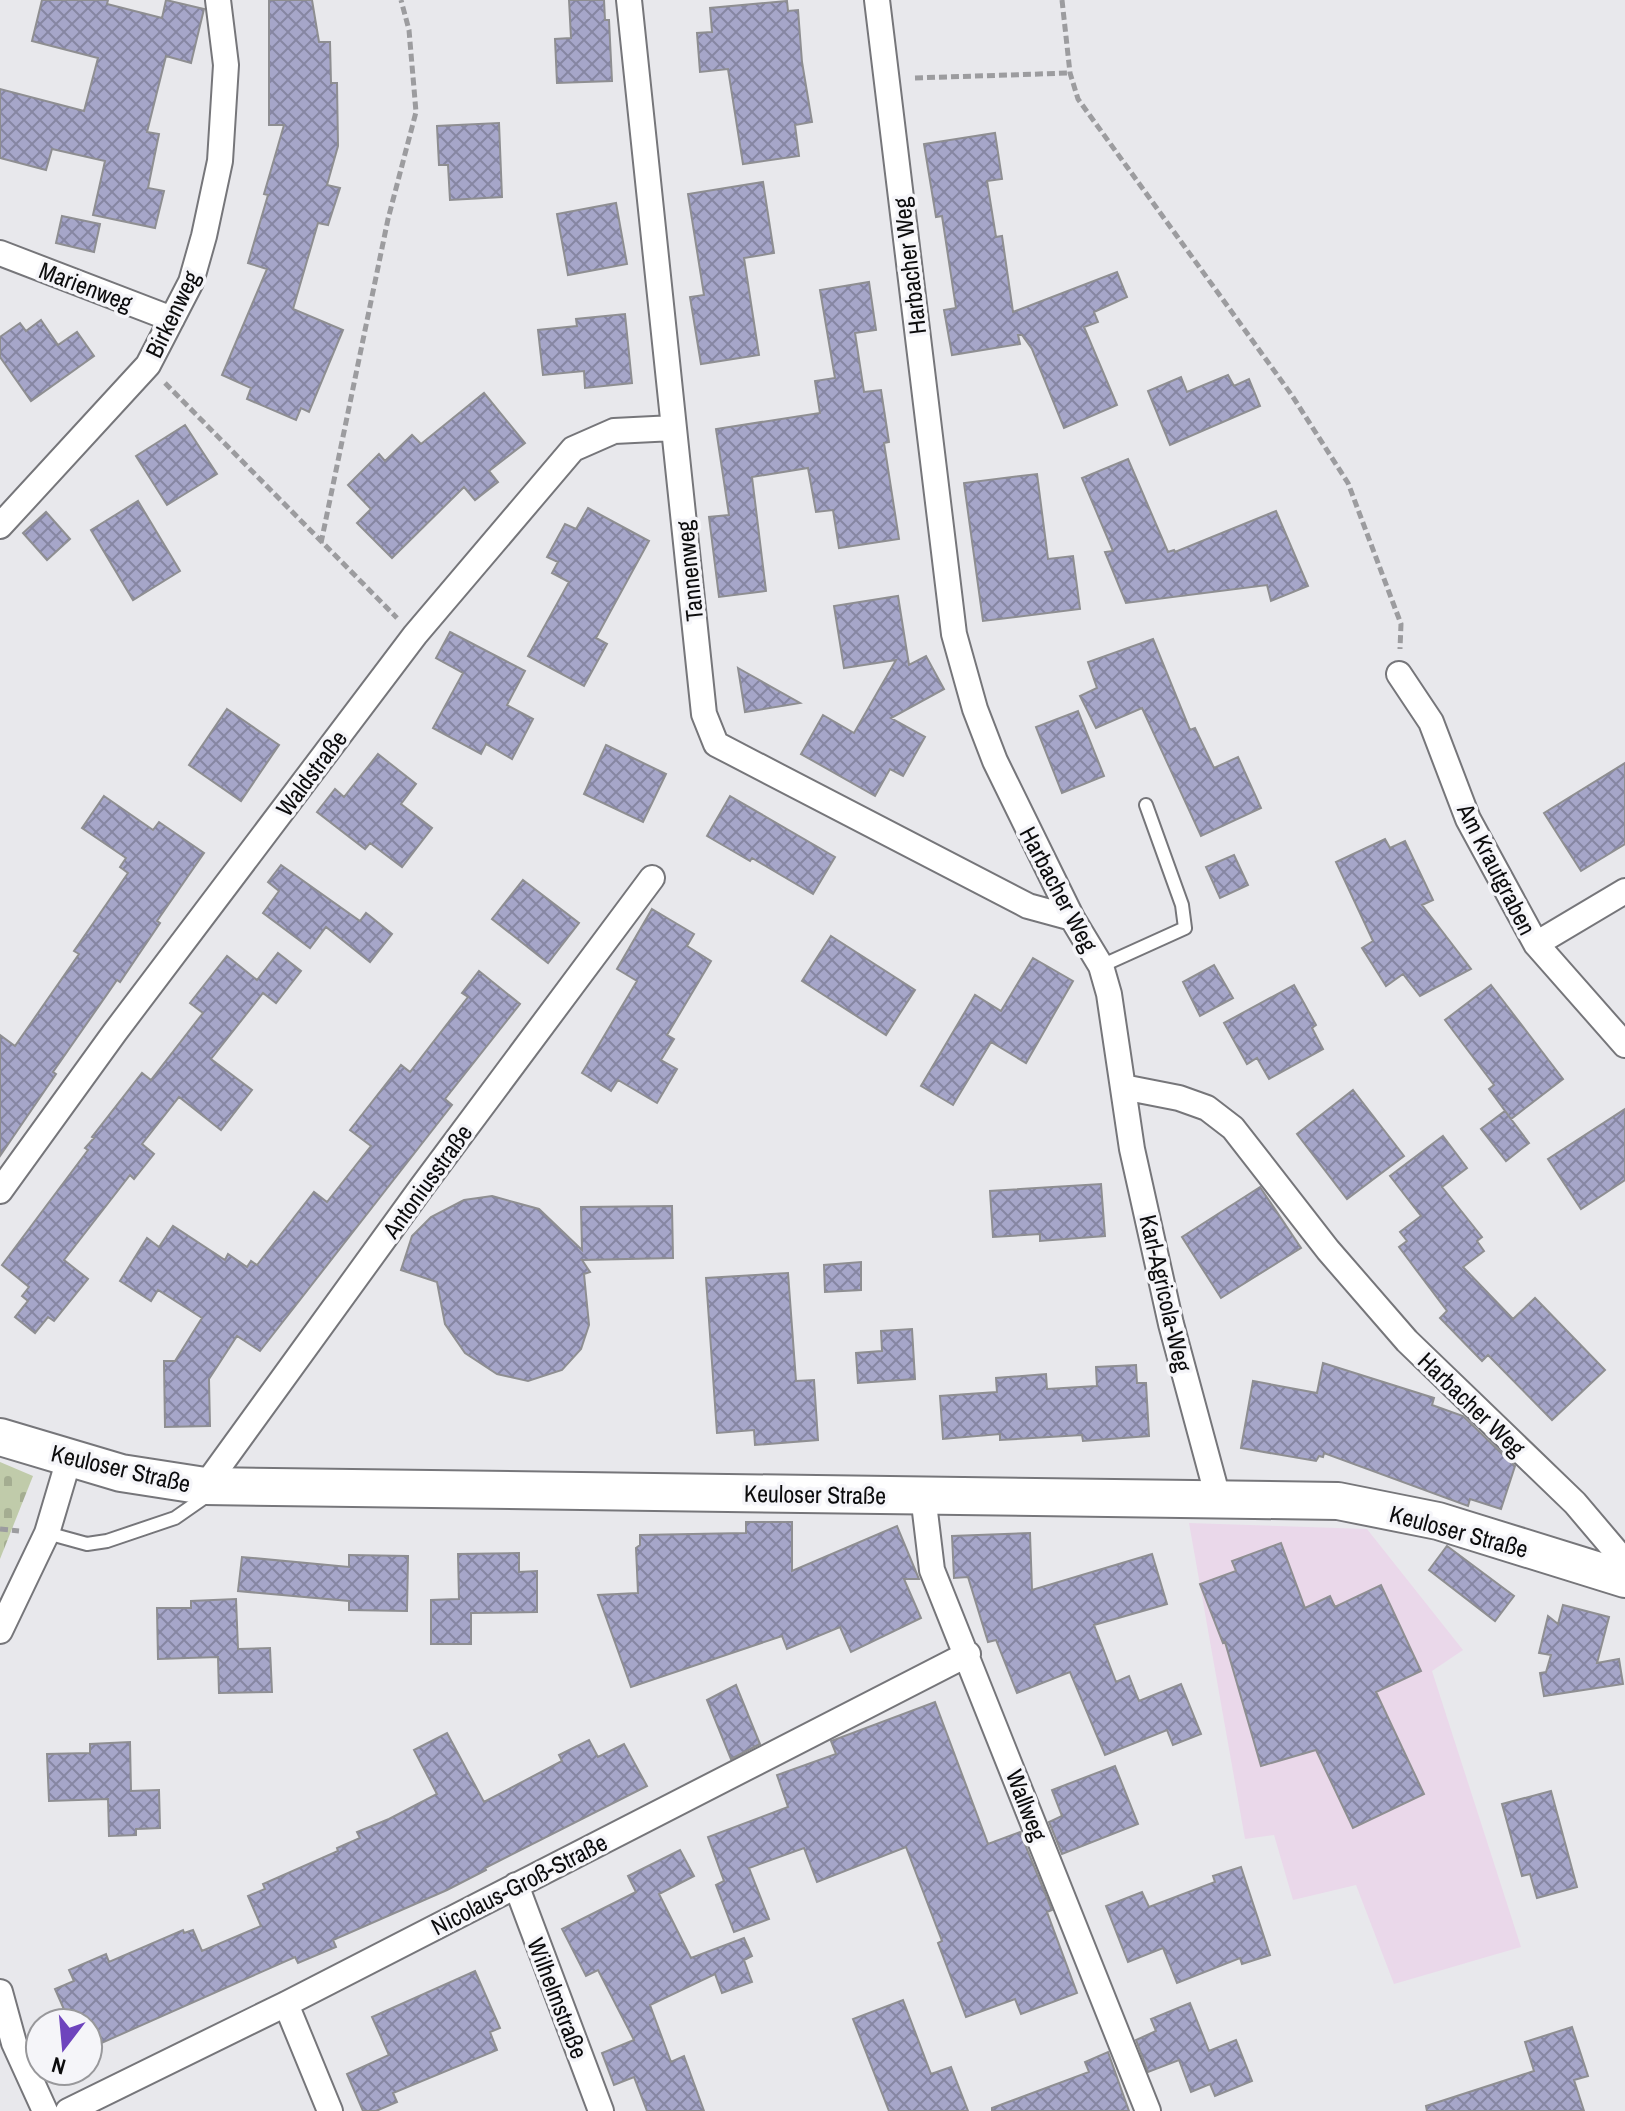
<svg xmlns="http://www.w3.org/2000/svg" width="1625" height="2111" viewBox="0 0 1625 2111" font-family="'Archivo Narrow',sans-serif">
	<defs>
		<pattern id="cemetery-stones" width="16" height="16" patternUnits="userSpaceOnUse" patternTransform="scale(2)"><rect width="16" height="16" fill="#c0cbaa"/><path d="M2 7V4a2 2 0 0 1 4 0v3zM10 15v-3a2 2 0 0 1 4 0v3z" fill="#a4ad91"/></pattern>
		<pattern id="building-cross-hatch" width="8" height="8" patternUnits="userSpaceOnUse" patternTransform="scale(2)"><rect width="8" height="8" fill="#a6a6c9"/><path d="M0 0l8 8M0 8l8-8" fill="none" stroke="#8686a2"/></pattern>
	</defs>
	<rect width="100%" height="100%" fill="#e8e8ec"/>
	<!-- commercial -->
	<path fill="#ead8ea" d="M1189 1523 1367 1529 1463 1650 1432 1671 1521 1947 1394 1984 1356 1885 1293 1900 1274 1835 1245 1839Z"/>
	<!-- cemetery -->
	<path fill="url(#cemetery-stones)" d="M0 1462 33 1476 0 1559Z"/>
	<!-- building -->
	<path fill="url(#building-cross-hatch)" stroke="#8e8e91" stroke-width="2" d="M42 0H108L107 4 162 18 166 0 204 9 191 63 166 56 147 132 159 134 148 188 164 191 155 228 93 215 105 161 52 149 46 170 0 158V89L84 111 98 58 32 41Z
		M269 0H312L319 42H330L331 83H337L338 146 327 185 340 188 328 225 318 223 293 309 343 330 309 412 301 408 296 420 247 399 251 388 222 375 267 269 248 263 268 195 264 194 284 125H269Z
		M569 0H604L605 20H609L612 81 557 83 555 39 571 38Z
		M787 1 788 11 798 10 802 62 812 122 795 125 799 156 743 164 728 69 700 72 697 33 712 32 710 8Z
		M499 123 502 197 450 200 448 165H439L437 126Z
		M995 133 1002 179 987 181 996 237 1002 236 1013 312 1117 272 1127 297 1094 312 1098 322 1084 327 1117 405 1064 428 1032 349 1022 335H1018L1020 344 952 355 944 310 956 308 942 216 936 217 924 144Z
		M763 182 774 253 744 258 759 355 701 364 690 297 704 295 688 194Z
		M616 203 627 264 568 275 557 214Z
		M62 216 100 224 94 252 56 243Z
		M869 282 876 330 855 333 864 392 881 390 889 442 884 443 899 539 839 548 833 510 816 512 808 468 752 477 766 591 719 597 709 517 729 515 716 429 820 413 815 381 835 378 820 290Z
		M625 314 632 383 585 388 584 371 543 375 538 330 577 326 576 319Z
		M41 320 58 345 77 332 94 356 31 401 0 357V337L20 323 26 331Z
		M1228 375 1234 386 1249 379 1260 406 1170 445 1148 391 1181 377 1187 392Z
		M484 393 525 443 489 471 498 482 475 500 464 487 392 558 357 523 371 509 348 485 379 454 385 461 412 435 421 444Z
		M185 425 217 474 167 505 136 456Z
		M1128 459 1168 552 1174 550 1175 552 1276 511 1308 586 1271 601 1267 585 1126 603 1105 552 1113 551 1082 478Z
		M1037 474 1048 559 1073 556 1080 609 983 621 964 483Z
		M138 501 180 571 133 600 91 530Z
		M588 508 649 541 596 638 607 644 584 686 528 656 569 582 552 573 558 562 547 557 565 524 576 529Z
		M46 512 70 539 47 560 23 533Z
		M898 596 909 665 926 656 944 689 891 718 925 737 903 776 890 769 875 796 801 754 823 715 854 733 896 660 844 668 834 606Z
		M450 632 525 671 507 705 533 719 512 759 486 744 481 754 433 728 463 673 436 658Z
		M1153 639 1190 730 1195 728 1214 768 1238 757 1261 808 1201 836 1142 708 1096 728 1080 696 1097 688 1088 662Z
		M738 668 800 703 745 712Z
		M227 709 279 745 241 801 189 765Z
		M1078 711 1104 776 1062 793 1036 727Z
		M606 745 666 774 643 822 584 794Z
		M378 754 416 784 401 804 432 828 402 867 370 843 365 849 317 812 335 789 344 797Z
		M1625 763V844L1581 871 1544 813Z
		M104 796 153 830 159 822 204 853 157 921 160 923 120 982 117 980 53 1072 56 1074 0 1156V1035L15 1046 79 954 74 951 128 873 120 867 126 858 82 828Z
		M730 796 835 857 813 894 752 858 750 861 707 836Z
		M1385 839 1390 848 1405 841 1433 900 1422 905 1471 969 1420 996 1403 974 1386 986 1362 948 1373 941 1336 862Z
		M1234 855 1248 885 1220 898 1206 867Z
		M281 865 360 921 366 913 392 934 370 962 326 927 310 948 263 913 279 891 268 882Z
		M523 880 579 923 548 963 492 919Z
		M652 909 694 934 687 946 711 961 667 1035 674 1039 661 1060 677 1069 657 1103 618 1080 611 1091 582 1073 637 981 617 969Z
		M831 936 915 990 886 1035 802 981Z
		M278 953 301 971 276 1003 263 993 211 1059 252 1090 221 1130 179 1097 142 1144 154 1154 134 1179 130 1175 64 1260 88 1279 54 1321 48 1317 35 1333 15 1317 28 1301 22 1296 29 1287 2 1265 88 1150 85 1148 94 1138 92 1137 142 1073 151 1080 203 1013 190 1003 227 956 257 980Z
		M1033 958 1073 981 1026 1063 991 1042 953 1105 921 1086 975 995 1001 1011Z
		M1214 965 1233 998 1200 1016 1183 982Z
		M479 971 520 1004 445 1099 452 1105 260 1351 237 1336 209 1379 210 1426 165 1427 164 1361H175L202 1318 158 1290 151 1301 120 1281 147 1238 159 1247 173 1226 225 1260 228 1254 247 1267 251 1261 257 1265 314 1192 327 1202 371 1146 350 1130 401 1065 410 1072 468 997 462 993Z
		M1294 985 1316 1025 1312 1028 1323 1049 1269 1079 1257 1058 1247 1064 1224 1023Z
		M1491 985 1563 1079 1511 1119 1489 1089 1494 1085 1445 1020Z
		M1353 1090 1404 1156 1347 1199 1297 1134Z
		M1625 1109V1180L1581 1209 1548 1159Z
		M1505 1111 1529 1143 1506 1161 1481 1129Z
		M1443 1136 1467 1168 1442 1187 1482 1237 1477 1241 1484 1251 1463 1267 1513 1319 1535 1298 1605 1370 1552 1420 1488 1355 1482 1361 1440 1318 1447 1311 1399 1247 1407 1241 1400 1232 1421 1216 1390 1176Z
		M1101 1184 1105 1236 1040 1241V1234L993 1237 990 1191Z
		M1260 1187 1301 1248 1221 1298 1182 1237Z
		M492 1196 539 1209 582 1250 581 1207 672 1206 673 1258 582 1260 590 1272 584 1274 589 1325 581 1349 562 1370 528 1381 497 1374 465 1353 445 1324 437 1282 401 1270 412 1236 431 1217 464 1200Z
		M861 1262V1290L825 1292 824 1265Z
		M788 1273 796 1381 814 1380 818 1440 755 1445 754 1430 717 1433 706 1278Z
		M912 1329 915 1379 858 1383 856 1353 882 1351 881 1331Z
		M1323 1363 1434 1398 1432 1405 1463 1416 1515 1466 1501 1509 1470 1499 1468 1506 1324 1453 1323 1457 1319 1456 1316 1461 1241 1448 1253 1381 1317 1393Z
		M1136 1365 1137 1383H1146L1149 1436 1083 1441 1082 1435 1000 1440V1434L943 1439 940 1396 997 1392 996 1378 1046 1374 1047 1389 1097 1386 1096 1367Z
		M746 1522H792V1571L897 1526 919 1579H904L921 1618 851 1652 840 1627 787 1649 782 1636 631 1687 598 1595 638 1593 636 1548 640 1545V1535L746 1533Z
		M1030 1533 1032 1590 1152 1554 1167 1604 1094 1625 1116 1682 1129 1676 1139 1701 1181 1684 1201 1734 1173 1745 1167 1730 1105 1755 1070 1672 1017 1693 996 1640 988 1642 968 1577 954 1578 952 1536Z
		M1281 1543 1305 1608 1330 1596 1335 1607 1381 1585 1421 1671 1376 1692 1424 1794 1353 1828 1316 1750 1261 1766 1225 1642 1223 1643 1200 1584 1236 1571 1232 1561Z
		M1447 1546 1514 1596 1495 1621 1429 1570Z
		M519 1553V1572L537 1571V1612L471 1613V1644H431V1600L459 1599 458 1554Z
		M349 1555 408 1556 407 1611 349 1610V1601L238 1591 242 1557 349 1567Z
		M236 1599 238 1649 270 1648 272 1692 219 1693 218 1657 158 1659 157 1608H191V1601Z
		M1563 1605 1609 1617 1597 1663 1619 1659 1623 1684 1544 1696 1540 1673 1546 1672 1551 1655 1539 1653 1548 1616 1558 1624Z
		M736 1685 760 1744 731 1759 707 1700Z
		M935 1702 988 1844 1020 1832 1052 1910 1047 1912 1077 1993 1021 2014 1015 1999 966 2017 938 1943 942 1941 906 1847 817 1882 804 1848 749 1868 769 1919 734 1932 716 1885 724 1881 708 1837 788 1807 777 1775 836 1754 831 1741Z
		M447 1733 484 1802 562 1761 559 1755 589 1740 598 1757 624 1744 647 1786 485 1868 486 1870 447 1890 333 1940 336 1947 298 1963 295 1957 88 2049V2023H70L55 1989 74 1981 69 1970 106 1954 109 1962 183 1930 184 1933 193 1930 202 1951 261 1926 248 1896 265 1889 263 1884 338 1851 337 1848 360 1838 357 1832 389 1819 437 1794 414 1750Z
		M130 1742 131 1791 159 1790 160 1828 136 1829V1835L109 1836 108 1799 49 1801 47 1754 90 1753V1744Z
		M1115 1766 1138 1824 1062 1854 1049 1822 1062 1816 1052 1790Z
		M1551 1791 1577 1887 1537 1898 1530 1874 1522 1876 1502 1804Z
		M680 1850 694 1876 659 1894 691 1958 744 1938 752 1956 744 1960 752 1982 722 1993 715 1974 650 2005 671 2062 684 2056 704 2111H647L634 2077 614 2085 602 2053 634 2040 598 1970 586 1976 562 1929 636 1892 628 1876Z
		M1241 1867 1270 1955 1242 1964 1240 1958 1177 1983 1163 1948 1128 1962 1106 1906 1142 1892 1149 1907 1215 1882 1213 1876Z
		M475 1971 500 2028 490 2032 497 2050 393 2093 397 2102 376 2111H363L347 2074 389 2055 372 2017Z
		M903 2000 931 2074 951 2067 968 2111H889L853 2019Z
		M1190 2003 1209 2051 1236 2040 1252 2081 1215 2096 1210 2084 1191 2092 1179 2060 1148 2072 1136 2040 1156 2031 1151 2019Z
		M1572 2027 1588 2076 1574 2080 1584 2111H1427L1426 2106 1534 2071 1525 2042Z
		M1108 2052 1129 2111H992V2108L1089 2072 1085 2062Z"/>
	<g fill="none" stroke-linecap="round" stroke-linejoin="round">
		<!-- lane casing -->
		<g stroke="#76767a" stroke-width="16">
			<path id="lane" d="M1101 966 1185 928 1182 905 1146 805
				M47 1533 87 1544 107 1541 175 1518 208 1495"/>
		</g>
		<!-- street casing -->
		<g stroke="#76767a" stroke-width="28">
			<path id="street" d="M629 0 704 714 716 744 1028 906 1072 918
				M877 0 954 634 975 709 995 761 1072 918 1101 966 1109 994 1132 1149 1171 1324 1218 1498
				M0 253 172 319
				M0 526 148 365 191 282 204 236 220 161 226 65 218 0
				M1399 674 1431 722 1468 819 1536 944 1625 1045
				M1536 944 1625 891
				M1123 1087 1179 1098 1207 1108 1233 1128 1328 1250 1407 1341 1575 1503 1625 1562
				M0 1191 115 1032 415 635 573 449 614 431 674 428
				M205 1486 421 1188 652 878
				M923 1495 932 1570 1148 2111
				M0 1631 47 1533 69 1459
				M516 1885 601 2111
				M0 1992 14 2043 45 2111
				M286 2004 330 2111
				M68 2111 286 2004 968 1654"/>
		</g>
		<!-- secondary casing -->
		<g stroke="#76767a" stroke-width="40">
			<path id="secondary" d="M0 1437 121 1473 205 1486 1338 1501 1438 1521 1625 1579"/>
		</g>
		<!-- path -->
		<path stroke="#9c9c9f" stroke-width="5" stroke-dasharray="8 4" stroke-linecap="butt" d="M1062 0 1070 73 1078 99 1291 394 1348 483 1401 624 1400 649
			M915 78 1070 73
			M165 383 397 618
			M321 543 388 219 416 112 409 30 401 0
			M0 1529 19 1531"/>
		<!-- lane -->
		<use href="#lane" stroke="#fff" stroke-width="12"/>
		<!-- street -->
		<use href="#street" stroke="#fff" stroke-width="24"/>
		<!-- secondary -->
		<use href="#secondary" stroke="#fff" stroke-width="36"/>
	</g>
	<g text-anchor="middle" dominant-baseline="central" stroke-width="7" stroke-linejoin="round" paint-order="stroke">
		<!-- street labels -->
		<g font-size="24" fill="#0c0c0d" stroke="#f5f5f9">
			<text transform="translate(909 266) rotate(-97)">Harbacher Weg</text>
			<text transform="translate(86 286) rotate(21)">Marienweg</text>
			<text transform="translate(172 314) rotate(-64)">Birkenweg</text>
			<text transform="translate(689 571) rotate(-96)">Tannenweg</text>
			<text transform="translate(311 773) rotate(-53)">Waldstraße</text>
			<text transform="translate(1497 869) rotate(63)">Am Krautgraben</text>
			<text transform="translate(1059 889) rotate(62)">Harbacher Weg</text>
			<text transform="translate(427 1181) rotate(-54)">Antoniusstraße</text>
			<text transform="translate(1166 1293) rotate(77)">Karl-Agricola-Weg</text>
			<text transform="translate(1472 1404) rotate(44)">Harbacher Weg</text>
			<text transform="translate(121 1468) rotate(13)">Keuloser Straße</text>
			<text transform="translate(815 1494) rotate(1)">Keuloser Straße</text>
			<text transform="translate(1459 1531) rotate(15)">Keuloser Straße</text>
			<text transform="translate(1027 1805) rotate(69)">Wallweg</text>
			<text transform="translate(519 1884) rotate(-27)">Nicolaus-Groß-Straße</text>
			<text transform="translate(558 1998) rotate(69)">Wilhelmstraße</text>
		</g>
	</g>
	<!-- north arrow -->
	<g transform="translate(64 2047) rotate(196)"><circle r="38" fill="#f5f5f9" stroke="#98989b" stroke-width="2"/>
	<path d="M0-6L14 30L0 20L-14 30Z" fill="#6e44bd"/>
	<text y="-12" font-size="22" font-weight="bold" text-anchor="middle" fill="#0c0c0d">N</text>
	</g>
</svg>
